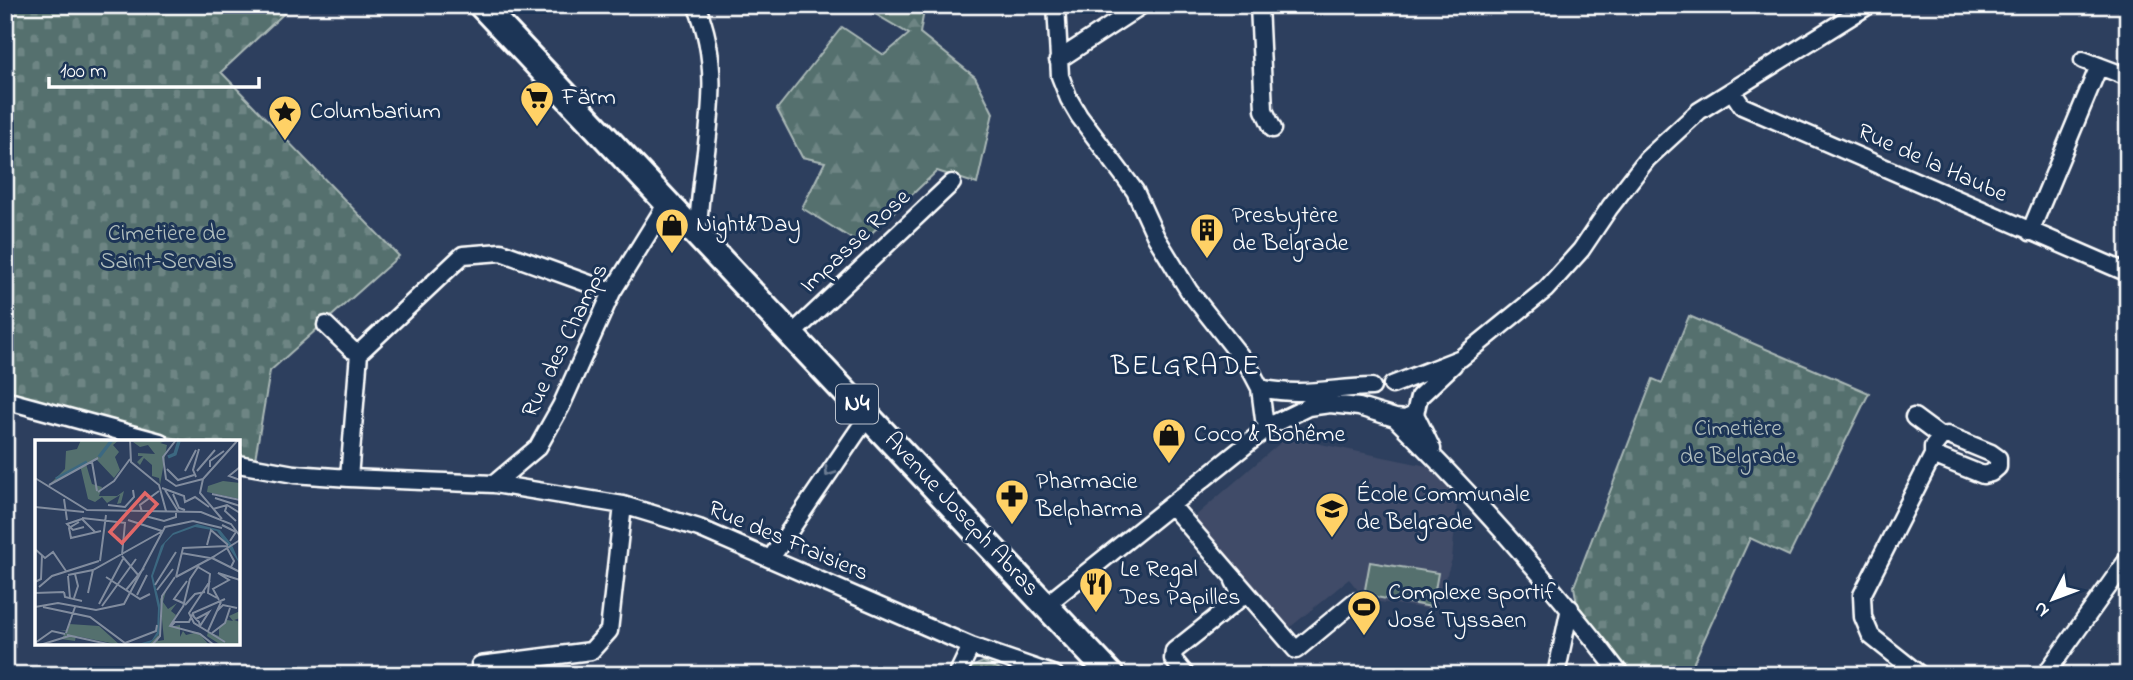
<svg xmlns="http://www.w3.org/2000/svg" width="2133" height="680" viewBox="0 0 2133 680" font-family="'Indie Flower',sans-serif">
	<defs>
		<pattern id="forest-firs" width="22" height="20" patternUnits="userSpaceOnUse" patternTransform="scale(1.75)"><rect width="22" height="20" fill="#54706e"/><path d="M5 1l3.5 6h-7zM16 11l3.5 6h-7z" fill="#6e8584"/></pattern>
		<pattern id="cemetery-stones" width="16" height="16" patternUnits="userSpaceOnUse" patternTransform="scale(1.75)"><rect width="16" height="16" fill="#54706e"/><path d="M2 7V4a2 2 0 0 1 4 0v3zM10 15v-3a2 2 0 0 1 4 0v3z" fill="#6e8584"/></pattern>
		<pattern id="park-crowns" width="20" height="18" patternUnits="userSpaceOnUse" patternTransform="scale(1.75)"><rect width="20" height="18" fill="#54706e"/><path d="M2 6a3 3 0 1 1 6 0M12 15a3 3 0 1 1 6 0" fill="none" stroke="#6e8584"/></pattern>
	</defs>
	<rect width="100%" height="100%" fill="#2d3f5e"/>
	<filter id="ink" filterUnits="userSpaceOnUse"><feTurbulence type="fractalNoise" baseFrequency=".0143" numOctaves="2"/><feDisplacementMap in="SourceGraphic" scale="14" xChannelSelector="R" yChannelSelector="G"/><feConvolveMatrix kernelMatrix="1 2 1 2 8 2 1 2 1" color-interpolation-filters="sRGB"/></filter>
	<g filter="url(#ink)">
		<!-- built -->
		<path fill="#404b67" d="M1287 437 1427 466 1458 494 1452 559 1435 610 1366 600 1349 579 1288 629 1192 519Z"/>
		<!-- forest -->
		<path fill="url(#forest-firs)" stroke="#aab8b6" stroke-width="2" d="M866 5H925L920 33 975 77 993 113 977 184 937 171 860 244 802 208 825 162 802 157 777 109 842 27 884 55 909 34 865 8Z"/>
		<!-- cemetery -->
		<path fill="url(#cemetery-stones)" stroke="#aab8b6" stroke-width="2" d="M5 5H293L221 72 399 256 270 371 255 459 238 455V442H189L5 394Z
			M1689 316 1869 393 1789 556 1750 538 1688 675H1630L1577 605 1574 586 1653 379 1662 383Z"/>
		<!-- park -->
		<path fill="url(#park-crowns)" stroke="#aab8b6" stroke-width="2" d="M983 662 1012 675H964L967 669Z"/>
		<!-- pitch -->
		<path fill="#54706e" stroke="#aab8b6" stroke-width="2" d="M1370 562 1438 573 1432 607 1364 595Z"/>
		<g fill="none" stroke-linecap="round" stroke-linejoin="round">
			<!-- minor casing -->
			<g stroke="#fff" stroke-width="21">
				<path id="minor" d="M696 5C729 80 699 158 698 235
					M1056 5 1060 76 1069 99 1079 116 1135 191 1156 237 1189 291 1249 367 1260 388 1264 419 1271 425
					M1259 5 1264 110 1273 129
					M1058 60 1142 5
					M2083 60 2128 77
					M1732 91 1742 106 2121 270
					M2030 232 2099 66
					M326 325 351 349 359 353
					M791 335 952 183
					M1392 385 1461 358 1546 289 1581 250 1610 207 1647 159 1699 111 1869 5
					M1260 388C1301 397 1331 388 1372 387
					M5 400 160 442
					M1914 417 1941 437
					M1395 418C1476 498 1552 584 1621 675
					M1432 449 1415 414 1419 397 1454 364
					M238 464 294 474 349 478 494 484 538 447 561 406 612 292 667 203
					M349 478 359 353 463 255 501 252 612 292
					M494 484 623 505 699 528 971 646 1055 675
					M1171 505 1296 650 1354 602
					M771 558 868 416
					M1046 605 1271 425 1308 407 1330 404 1359 407 1395 418 1406 419 1415 414
					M480 665 591 651 609 631 623 505
					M957 675 971 646
					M1186 675 1173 659 1174 651 1238 600 1240 593 1234 581
					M1556 675 1570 608
					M1920 675 1871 636 1863 617 1862 595 1933 455V447L1941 437 1947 435 1991 453 1998 458V467L1991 473 1983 475 1933 455
					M2045 675 2128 559"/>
			</g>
			<!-- primary casing -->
			<g stroke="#fff" stroke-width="30">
				<path id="primary" d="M481 5 1111 675"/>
			</g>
			<!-- minor -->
			<use href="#minor" stroke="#1d3557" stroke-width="16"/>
			<!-- primary -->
			<use href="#primary" stroke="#1d3557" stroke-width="24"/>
		</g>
		<!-- one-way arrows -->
		<defs><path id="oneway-chevron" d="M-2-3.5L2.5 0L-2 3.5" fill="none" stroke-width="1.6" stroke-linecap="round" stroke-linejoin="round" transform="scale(1.75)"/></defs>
		<use stroke="#6c7c92" href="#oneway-chevron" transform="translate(829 472) rotate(124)"/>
	</g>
	<!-- icons -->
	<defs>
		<g id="supermarket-pin" transform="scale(1.75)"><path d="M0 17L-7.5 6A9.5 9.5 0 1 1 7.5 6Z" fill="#ffd166" stroke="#1d3557"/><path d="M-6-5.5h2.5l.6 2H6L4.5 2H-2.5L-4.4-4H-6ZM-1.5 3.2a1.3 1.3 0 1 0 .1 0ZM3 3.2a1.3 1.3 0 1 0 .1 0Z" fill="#111"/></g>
		<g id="sight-pin" transform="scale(1.75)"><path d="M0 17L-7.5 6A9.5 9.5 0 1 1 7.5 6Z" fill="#ffd166" stroke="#1d3557"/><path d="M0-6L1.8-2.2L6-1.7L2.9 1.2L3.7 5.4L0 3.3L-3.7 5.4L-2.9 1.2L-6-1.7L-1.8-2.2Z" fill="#111"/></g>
		<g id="shop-pin" transform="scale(1.75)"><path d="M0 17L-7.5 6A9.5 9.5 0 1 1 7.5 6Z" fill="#ffd166" stroke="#1d3557"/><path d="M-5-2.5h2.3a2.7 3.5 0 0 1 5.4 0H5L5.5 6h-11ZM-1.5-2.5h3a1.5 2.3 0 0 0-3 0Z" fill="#111"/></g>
		<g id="building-pin" transform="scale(1.75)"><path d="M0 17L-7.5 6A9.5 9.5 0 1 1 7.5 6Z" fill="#ffd166" stroke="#1d3557"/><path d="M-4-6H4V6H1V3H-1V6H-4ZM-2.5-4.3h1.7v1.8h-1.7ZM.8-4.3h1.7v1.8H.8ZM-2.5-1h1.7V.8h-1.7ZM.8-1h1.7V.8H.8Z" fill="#111"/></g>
		<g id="pharmacy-pin" transform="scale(1.75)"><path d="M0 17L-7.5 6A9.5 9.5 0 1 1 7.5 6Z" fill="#ffd166" stroke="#1d3557"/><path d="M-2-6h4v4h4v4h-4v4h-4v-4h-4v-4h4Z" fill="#111"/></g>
		<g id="school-pin" transform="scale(1.75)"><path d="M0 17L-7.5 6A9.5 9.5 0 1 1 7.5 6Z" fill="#ffd166" stroke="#1d3557"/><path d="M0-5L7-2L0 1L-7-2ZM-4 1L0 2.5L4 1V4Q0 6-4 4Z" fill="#111"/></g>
		<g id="restaurant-pin" transform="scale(1.75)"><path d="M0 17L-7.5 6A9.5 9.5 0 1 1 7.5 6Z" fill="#ffd166" stroke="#1d3557"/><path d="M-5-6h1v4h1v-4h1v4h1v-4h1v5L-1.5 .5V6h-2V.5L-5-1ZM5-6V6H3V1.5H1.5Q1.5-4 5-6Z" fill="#111"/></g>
		<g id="stadium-pin" transform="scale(1.75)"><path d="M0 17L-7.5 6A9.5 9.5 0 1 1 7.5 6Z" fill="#ffd166" stroke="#1d3557"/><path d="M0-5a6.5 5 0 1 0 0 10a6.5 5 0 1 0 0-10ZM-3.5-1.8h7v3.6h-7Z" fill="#111"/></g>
	</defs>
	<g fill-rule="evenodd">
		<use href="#supermarket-pin" x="537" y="98"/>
		<use href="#sight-pin" x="285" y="112"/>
		<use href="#shop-pin" x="672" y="225"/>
		<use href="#building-pin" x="1207" y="230"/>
		<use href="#shop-pin" x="1169" y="435"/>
		<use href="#pharmacy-pin" x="1012" y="496"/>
		<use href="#school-pin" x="1332" y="509"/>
		<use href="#restaurant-pin" x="1096" y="584"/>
		<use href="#stadium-pin" x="1364" y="607"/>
	</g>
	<g text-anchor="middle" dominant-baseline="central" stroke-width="6" stroke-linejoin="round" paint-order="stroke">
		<!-- shield labels -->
		<rect fill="#1d3557" stroke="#bbc2cd" stroke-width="2" x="836" y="384.5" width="42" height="39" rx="5"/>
		<g font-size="23" font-weight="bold" fill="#fff">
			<text x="857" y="404">N4</text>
		</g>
		<!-- poi labels -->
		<g font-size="24" fill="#fff" stroke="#1d3557" text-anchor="start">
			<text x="562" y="98">Färm</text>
			<text x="310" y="112">Columbarium</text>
			<text x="1232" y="216">Presbytère<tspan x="1232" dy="28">de Belgrade</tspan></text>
			<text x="696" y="225">Night&amp;Day</text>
			<text x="1194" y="435">Coco &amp; Bohême</text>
			<text x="1036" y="482">Pharmacie<tspan x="1036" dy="28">Belpharma</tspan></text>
			<text x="1356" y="495">École Communale<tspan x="1356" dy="28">de Belgrade</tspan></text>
			<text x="1120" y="570">Le Regal<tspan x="1120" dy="28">Des Papilles</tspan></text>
			<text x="1388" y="593">Complexe sportif<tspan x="1388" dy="28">José Tyssaen</tspan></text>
		</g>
		<!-- street labels -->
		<g font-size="24" fill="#fff" stroke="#1d3557">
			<text transform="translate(1932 164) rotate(24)">Rue de la Haube</text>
			<text transform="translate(856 242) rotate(-43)">Impasse Rose</text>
			<text transform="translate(566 341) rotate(-64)">Rue des Champs</text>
			<text transform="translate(961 515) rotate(47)">Avenue Joseph Abras</text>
			<text transform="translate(788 542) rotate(23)">Rue des Fraisiers</text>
		</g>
		<!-- park labels -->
		<g font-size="24" fill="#b2bfbe" stroke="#1d3557">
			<text x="167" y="234">Cimetière de<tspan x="167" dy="28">Saint-Servais</tspan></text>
			<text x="1738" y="429">Cimetière<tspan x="1738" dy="28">de Belgrade</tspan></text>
		</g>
		<!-- quarter labels -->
		<g font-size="28" letter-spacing="2" fill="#fff" stroke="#1d3557">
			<text x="1186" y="367">BELGRADE</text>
		</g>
	</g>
	<!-- overview -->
	<g transform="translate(35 440)">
		<rect width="205" height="205" fill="#2d3f5e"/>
		<path d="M34 184 64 186 85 205 41 196 40 201 26 199 32 191H25L33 190Z" fill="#54706e"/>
		<path d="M46 0H84L78 5 84 12 80 17 85 30 79 38 62 20 51 24 57 44 67 47 64 56H82L89 51 86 63 82 64 85 55 72 63 67 57 60 62 53 59 45 25 15 44 30 29 31 11 42 9ZM133 0 125 3 132 5 125 45 124 38 117 36V25L109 18 105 25 102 22 108 16H103V13L120 14 113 5 105 7 98 2ZM131 151 128 162 133 169 142 163 136 171 141 175 135 187 145 185V197L148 191 151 195 163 192 174 205H113L124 194 123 201 129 200 125 159ZM205 171V178L199 180 205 182 203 205H186L172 196 173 192 184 196V188L192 180 198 181 194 176Z" fill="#54706e"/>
		<path d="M188 41 205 43V59L172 52 173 46Z" fill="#54706e"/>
		<path d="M162 84 185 90 197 105 205 124 182 91 160 87 138 95 130 103 118 136 125 165 124 194 115 203 100 205 117 200 122 192 123 168 116 136 126 106 138 93Z" fill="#3c6881"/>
		<path fill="none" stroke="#3c6881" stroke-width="3.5" d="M64 17 77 0M133 17 140 14 144 1M21 39 52 22"/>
		<path fill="none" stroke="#818c9e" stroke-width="2" d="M95 0 96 22 124 45 131 71M141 0 128 17 131 39 141 46 168 39M57 22 62 51M175 27V21L189 11M205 27 194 36 205 40M132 29 143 40 159 35M150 31 161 10M162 31 180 10M161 37 158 30 164 9M0 38 52 70 166 72 196 84 205 96M168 39 203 0M168 39 165 53 187 79M14 45 63 18M127 48 149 56 150 62 160 57 174 67M130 50 143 71M63 52 79 41 95 19M138 54 144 68 150 70M177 54 205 60M180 58 205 66M29 59 32 80M73 65 90 67 99 57 98 50M192 65 190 71 201 81M0 67 49 72M178 69 192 65 205 73M107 72 105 65 124 51M110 76 129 81 141 77V72M47 78 91 83M93 80 127 91M44 82 34 88 36 98 66 91M187 85 201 92 195 101M49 87 38 90 32 84 47 79 60 92M172 105 176 90 193 105M192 108 199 121 196 127M0 109 10 118 18 112 31 131M146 113 175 118M87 115 90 83M87 116 104 136M178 117 205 100M177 118 205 132M65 121 71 75M163 127 175 134 173 153 182 158M33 135 58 130 126 92M33 136 35 158M71 137 105 159 115 154M141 137 148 108 193 106M141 137 180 116M175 141 154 173 159 183 190 202M0 142 6 139 7 115M120 145 141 112M4 147 17 136 64 121M91 150 109 128M122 150 138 129M29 152 30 157 47 161M0 153 29 152M53 153 58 130M102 155 112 135M39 158 43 146 40 134M184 160 178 149 194 140 183 133 205 140M148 163 139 159 152 141M64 164 89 117M149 165 135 186 165 194 179 205M150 165 160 154 170 152M67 166 101 119M0 167 23 163 61 170 89 164 130 87 158 81 187 88M8 167 55 177 90 203 121 191 122 185M148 167 155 139 165 124M182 171 188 165 202 168M158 174 159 177 164 182 165 186 174 172 161 179M136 186 140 182H154L158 173 190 159M173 191 186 162M31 193 40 167M177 193 190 183 195 168M32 195 77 205M0 203 17 191 30 194M5 205 34 196M117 205 125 196 127 156 140 137"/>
		<path fill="#e26868" fill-opacity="0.15" stroke="#e26868" stroke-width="3.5" d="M110 53 122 64 87 103 75 92Z"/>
		<rect width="205" height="205" fill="none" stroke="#fff" stroke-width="3.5"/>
	</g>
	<!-- margin -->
	<rect width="2133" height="680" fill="none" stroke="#1d3557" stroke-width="28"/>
	<rect x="14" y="14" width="2105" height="652" fill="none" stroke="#fff" stroke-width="2.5" filter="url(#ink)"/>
	<!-- north arrow -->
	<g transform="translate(2053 599) rotate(228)" stroke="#1d3557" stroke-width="5" paint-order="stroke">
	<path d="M0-5L12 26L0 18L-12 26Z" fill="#ffffff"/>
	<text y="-10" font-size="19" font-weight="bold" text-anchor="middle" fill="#ffffff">N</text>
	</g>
	<!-- scale -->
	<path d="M49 77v10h210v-10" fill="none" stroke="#ffffff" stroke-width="3.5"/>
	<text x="60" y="77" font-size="21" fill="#ffffff" stroke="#1d3557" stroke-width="5" paint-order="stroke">100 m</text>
</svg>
